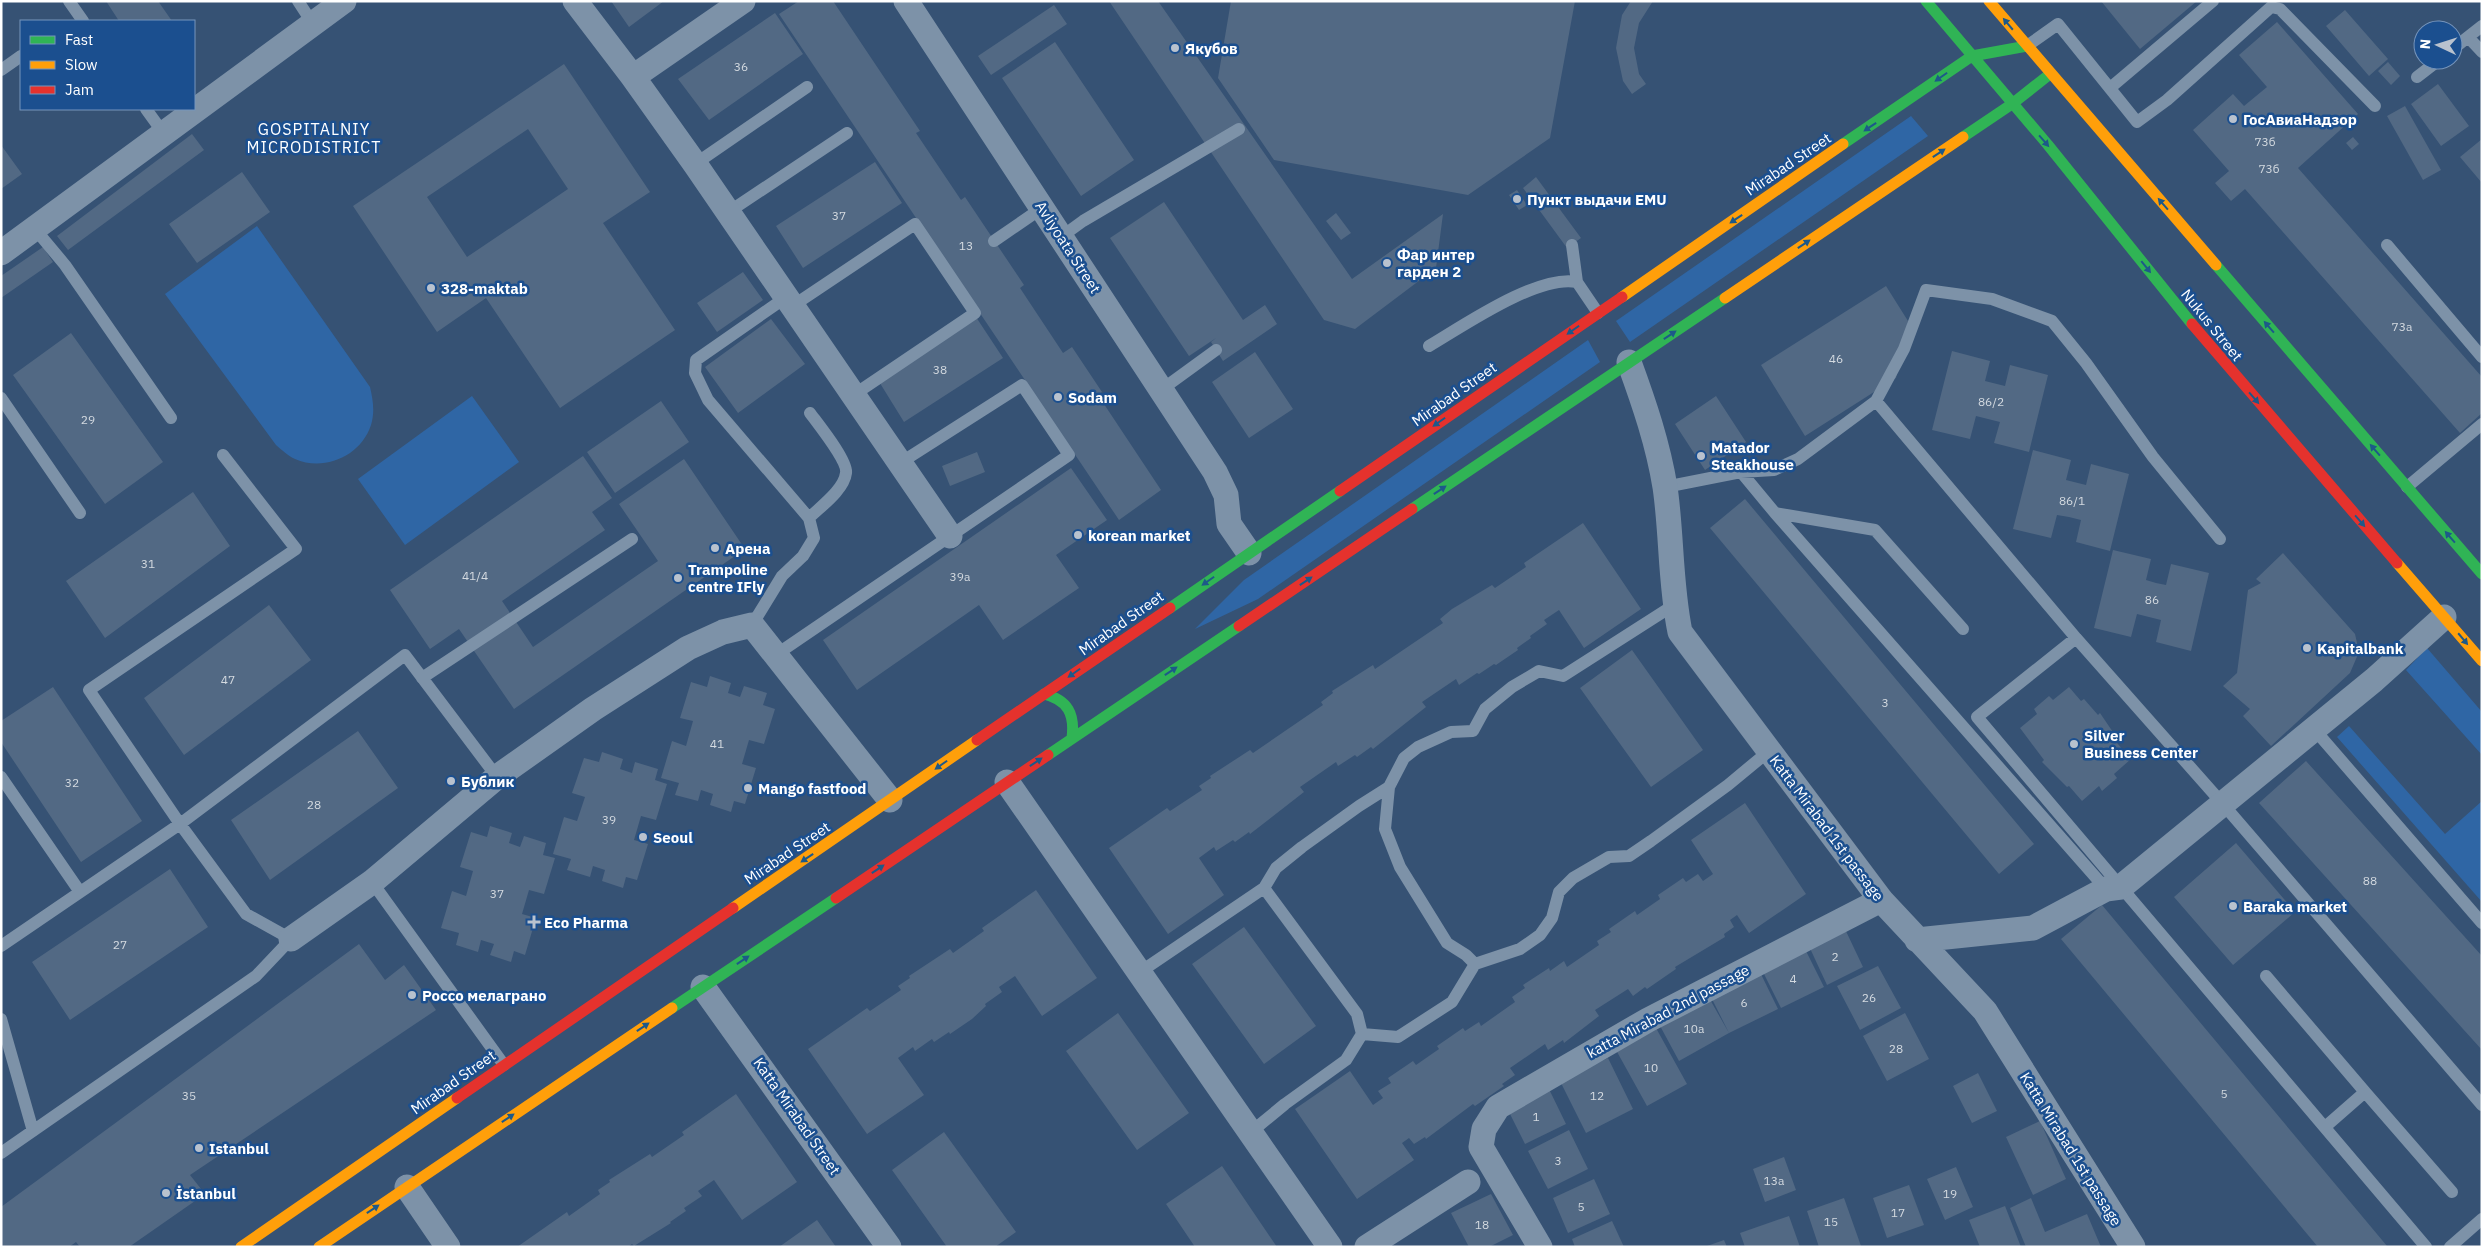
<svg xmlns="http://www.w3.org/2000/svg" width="2483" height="1248" viewBox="0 0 2483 1248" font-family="'IBM Plex Sans',sans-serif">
	<rect width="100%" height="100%" fill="#365274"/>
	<!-- green -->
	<path fill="#2f66a5" d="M1911 116 1928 136 1630 342 1616 321Z
		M257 226 370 387C373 400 375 412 371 425 361 456 324 472 295 459 288 456 282 450 276 445L165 294Z
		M1588 340 1600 362 1258 599 1195 629 1244 580Z
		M472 396 519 462 405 545 358 479Z
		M2427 648 2482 712V755L2406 670Z
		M2349 726 2445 834 2482 801V902L2337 737Z"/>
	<!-- building -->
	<path fill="#526984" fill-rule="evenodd" d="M106 1H158L172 21H119Z
		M611 1H664L629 27Z
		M799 1H833L920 131 916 133 961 200 965 197 1024 285 1020 288 1063 353 1072 347 1102 392 1098 395 1161 490 1119 520 779 14Z
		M1109 1H1158L1352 279 1443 214 1436 268 1355 329 1324 320Z
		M1231 1H1575L1550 138 1468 195 1274 160 1218 78Z
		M1631 1H1653L1639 23 1634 48 1639 74 1646 84 1632 94 1623 81 1616 48 1622 15Z
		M2101 1H2197L2140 49Z
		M1054 5 1067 24 991 75 978 56Z
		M2345 10 2388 59 2369 76 2326 26Z
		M775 13 803 54 709 120 678 79Z
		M2277 22 2358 114 2298 168 2482 377V413L2460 433 2245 189 2231 201 2215 183 2229 171 2193 130 2233 94 2244 106 2267 87 2239 55Z
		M1055 42 1134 160 1081 196 1002 78Z
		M2388 62 2400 76 2391 85 2378 71Z
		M564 64 650 192 603 223 675 330 560 408 486 298 437 332 353 206ZM528 129 568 189 467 257 427 197Z
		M2438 84 2469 126 2441 146 2411 104Z
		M2405 106 2441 170 2423 180 2387 116Z
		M192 134 204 150 68 250 57 236Z
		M2353 137 2359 144 2352 150 2346 143Z
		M2482 139V183L2460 157Z
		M1 145 22 174 1 189Z
		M875 162 902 203 803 268 776 226Z
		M242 172 270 212 197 263 169 224Z
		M1536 177 1581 238 1567 248 1523 188Z
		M1517 190 1527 205 1519 210 1509 195Z
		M1164 202 1243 320 1265 305 1277 324 1223 361 1211 342 1216 338 1189 356 1110 238Z
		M1336 213 1351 233 1341 240 1326 221Z
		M43 247 53 262 1 298V276Z
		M743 272 763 300 717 332 697 303Z
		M1886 286 1908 321 1896 378 1805 436 1761 365Z
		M976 317 1003 358 904 422 878 380Z
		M771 319 805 364 738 413 705 367Z
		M71 333 163 462 105 504 13 375Z
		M1952 351 1990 361 1985 381 2005 386 2010 365 2048 375 2029 452 1994 443 2000 422 1976 416 1970 439 1932 430Z
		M1255 352 1293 409 1249 438 1212 382Z
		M1716 396 1746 442 1705 470 1675 424Z
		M661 401 689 442 615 493 587 452Z
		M2033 450 2071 460 2066 480 2086 485 2091 464 2129 474 2110 551 2076 542 2081 520 2069 517 2057 515 2051 538 2013 529Z
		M977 452 985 472 950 486 942 466Z
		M583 456 612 498 592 512 605 530 502 601 533 647 658 561 619 504 684 459 745 549 514 709 459 629 430 649 390 590Z
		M1071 468 1107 520 1056 555 1079 588 1003 640 979 605 857 690 823 640Z
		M193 492 230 546 105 638 66 581Z
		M1745 499 2034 844 1999 874 1710 528Z
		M1583 523 1641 609 1584 648 1559 610 1544 620 1547 624 1530 636 1531 638 1517 648 1518 650 1496 665 1494 664 1479 674 1477 673 1459 685 1456 679 1422 702 1426 707 1373 749 1371 747 1357 757 1355 755 1338 766 1336 762 1300 787 1304 792 1250 834 1249 832 1235 842 1233 840 1216 851 1214 847 1199 858 1224 895 1168 934 1109 848 1167 808 1170 811 1202 790 1199 786 1211 778 1210 776 1250 750 1253 753 1323 705 1321 702 1333 693 1332 691 1373 665 1375 669 1443 623 1440 619 1452 609 1492 585 1495 588 1526 567 1524 563Z
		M2113 550 2151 559 2146 580 2156 583 2166 585 2171 564 2209 573 2191 651 2156 642 2161 620 2137 614 2131 637 2094 628Z
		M2283 553 2355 634 2359 652 2350 673 2271 746 2243 716 2250 709 2223 686 2237 673 2248 590 2261 583 2256 579Z
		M269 605 311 660 184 755 144 698Z
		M1632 650 1703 750 1651 787 1580 688Z
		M710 676 731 683 728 693 740 697 744 686 767 693 763 705 775 709 764 744 749 740 742 764 756 768 745 804 734 801 731 812 710 805 713 794 701 790 698 801 675 795 679 783 661 778 672 741 686 746 693 721 680 718 691 682 707 687Z
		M53 687 142 821 81 862 1 742V721Z
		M2069 687 2081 701 2084 699 2098 715 2100 713 2119 741 2117 743 2131 759 2114 774 2117 778 2102 791 2099 786 2082 801 2069 786 2067 787 2042 762 2044 760 2020 728 2037 714 2034 709 2049 696 2053 700Z
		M358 731 398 788 270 880 231 820Z
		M602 752 623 759 620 769 632 773 635 762 658 769 655 780 667 784 656 820 641 816 634 840 648 844 637 880 626 877 623 888 602 881 605 870 593 866 590 877 567 870 571 859 553 854 564 817 577 821 585 797 572 793 584 758 599 762Z
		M2306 761 2482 956V1050L2259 803Z
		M1745 803 1806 894 1749 933 1737 915 1730 920 1734 927 1724 934 1725 937 1675 967 1676 969 1647 989 1645 987 1633 996 1628 989 1595 1010 1599 1016 1564 1043 1563 1040 1548 1050 1545 1044 1510 1068 1515 1075 1502 1084 1504 1086 1475 1106 1473 1104 1426 1139 1425 1137 1414 1144 1409 1138 1402 1143 1414 1160 1357 1199 1295 1109 1350 1071 1373 1105 1383 1098 1378 1091 1391 1083 1388 1078 1413 1061 1416 1065 1439 1049 1437 1046 1463 1028 1465 1031 1479 1022 1481 1026 1515 1002 1512 997 1525 988 1523 985 1549 968 1550 971 1564 961 1567 967 1599 945 1597 941 1611 932 1609 929 1635 911 1637 915 1660 899 1658 895 1683 878 1686 882 1698 874 1703 881 1713 874 1691 840Z
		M490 826 512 833 509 843 520 847 524 836 546 843 543 855 555 858 544 894 529 890 522 914 536 918 525 955 514 951 511 962 490 955 494 944 481 940 478 952 456 945 459 933 441 928 452 891 466 896 473 871 460 867 471 832 487 837Z
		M2236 843 2295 912 2233 965 2174 897Z
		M170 869 208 927 70 1020 32 962Z
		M1036 890 1097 978 1042 1016 1015 976 999 987 1002 992 985 1004 986 1006 972 1019 950 1034 949 1032 934 1042 932 1039 915 1051 913 1047 898 1058 924 1095 867 1134 808 1049 867 1008 870 1011 901 990 898 986 910 978 909 976 950 949 953 953 984 931 982 928Z
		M2102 905 2387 1246 2386 1247H2318L2061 939Z
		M1244 927 1316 1026 1264 1064 1192 964Z
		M1844 927 1863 967 1827 985 1808 944Z
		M359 944 385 980 404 965 436 1010 190 1175 205 1194 129 1247H80L76 1242 69 1247H1V1207Z
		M1804 947 1824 987 1781 1008 1761 968Z
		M1878 966 1901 1008 1860 1030 1837 986Z
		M1759 970 1778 1009 1729 1033 1710 995Z
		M1708 996 1729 1033 1679 1061 1659 1024Z
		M1118 1013 1189 1113 1137 1150 1066 1051Z
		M1905 1013 1929 1059 1887 1081 1863 1036Z
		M1656 1028 1687 1084 1647 1106 1616 1050Z
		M1608 1058 1633 1109 1586 1133 1560 1081Z
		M1978 1073 1997 1111 1972 1123 1953 1086Z
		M1548 1087 1566 1124 1525 1144 1507 1108Z
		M736 1094 797 1182 742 1220 714 1180 698 1191 702 1196 684 1208 686 1211 670 1222 671 1223 634 1246 632 1244 628 1247H517L567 1212 569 1216 600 1194 598 1190 610 1182 609 1180 650 1154 652 1157 684 1135 682 1132Z
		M2040 1121 2066 1179 2033 1195 2006 1137Z
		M1569 1130 1588 1169 1548 1189 1528 1151Z
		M944 1132 1016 1232 995 1247H947L892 1170Z
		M1784 1157 1796 1190 1765 1202 1753 1169Z
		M1222 1166 1277 1247H1195L1166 1204Z
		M1956 1167 1973 1207 1945 1220 1927 1179Z
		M1594 1179 1610 1214 1568 1233 1553 1198Z
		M1909 1185 1924 1225 1887 1238 1873 1198Z
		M1491 1194 1513 1235 1489 1247H1469L1451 1213Z
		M1844 1198 1861 1246 1819 1247 1807 1211Z
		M2031 1198 2045 1232 2087 1214 2101 1247H2026L2010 1208Z
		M2005 1206 2021 1247H1980L1969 1220Z
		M1789 1216 1800 1247H1745L1740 1233Z
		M817 1220 836 1247H779Z
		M1612 1221 1624 1247H1575L1572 1239Z
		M1724 1240 1727 1247H1707V1246Z"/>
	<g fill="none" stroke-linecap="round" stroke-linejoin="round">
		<!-- lane -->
		<path stroke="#7d92a8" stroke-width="12" d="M69 1 83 21
			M298 1 313 24
			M2468 37 2482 26
			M2027 46 2058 24 2137 122 2167 100 2271 7 2280 9 2375 106
			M2453 49 2468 37 2482 52
			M1 70 21 56
			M2417 77 2439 60
			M2110 88 2213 1
			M146 109 164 134
			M695 164 807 87
			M727 213 847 133
			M35 229 65 265 171 418
			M1061 237 1083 221 1239 129
			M994 241 1042 208
			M1572 245 1577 282
			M2387 245 2482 357
			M791 307 915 224 975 313 852 396
			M1429 346C1463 326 1538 274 1577 282L1598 313
			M1161 390 1216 350
			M1 398 80 513
			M1876 401 1904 349 1926 290 1992 299 2052 321 2086 363 2153 457 2220 539
			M1741 472 1775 513 1875 530 1963 629
			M1665 487 1741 472 1774 470 1798 459 1876 401 2076 638 2222 803 2482 1105
			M2407 487 2482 424
			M1775 513 2106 889
			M809 518C820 507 844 490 846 473 848 461 818 424 810 413
			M752 625 782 576 803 556 814 538 809 518 708 400 695 373 696 360 785 298
			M2076 638 1977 717 2426 1247
			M777 654 1069 455 1022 385 900 463
			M422 678 632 539
			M2314 729 2482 923
			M1 777 80 892
			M1389 787 1385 829 1400 867 1447 943 1466 955 1475 964
			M372 882 504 1065
			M1 946 180 824 405 655 497 777
			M1140 972 1264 888 1276 868 1302 847 1359 806 1389 787 1404 758 1418 747 1451 732 1473 731 1485 709 1512 687 1539 671 1563 676 1674 605
			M2266 976 2365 1092 2325 1127
			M1 1019 33 1131
			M1362 1034 1398 1037 1452 1002 1475 964 1520 949 1540 935 1552 918 1559 892 1573 878 1609 857 1629 856 1651 841 1728 785 1769 751
			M2365 1092 2452 1192
			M1251 1132 1285 1104 1346 1060 1362 1034 1357 1014 1264 888
			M1 1153 256 976 291 939 246 914 180 824 89 690 296 549 223 455
			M2450 1247 2482 1219"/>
		<!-- street -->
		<path stroke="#7d92a8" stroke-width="25" d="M575 1 633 77 695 164 950 536
			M906 1 1215 472 1226 495 1229 524 1249 553
			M633 77 743 1
			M1 253 344 1
			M1629 362C1644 403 1658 444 1665 487 1672 535 1670 584 1680 632L1881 900 1985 1011 2133 1247
			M1007 782 1330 1247
			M291 939 372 882 497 777 593 709 688 648 723 632 752 625 890 800
			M1917 940 2033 928 2106 889 2121 887 2374 680 2444 617
			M703 987 889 1247
			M407 1187 448 1247
			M1367 1247 1468 1182
			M1540 1247 1481 1147 1484 1129 1498 1107 1648 1020 1881 900"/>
		<!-- fast -->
		<path stroke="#30b455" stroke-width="11" d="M1926 1 2048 145 2192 324
			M1963 137 2012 104 2050 74
			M1843 144 1972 56 2027 46
			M2216 265 2482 574
			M1412 509 1725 298
			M1170 608 1340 491
			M1044 694C1068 700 1075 714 1072 738
			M1048 755 1239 626
			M672 1008 836 898"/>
		<!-- slow -->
		<path stroke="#ff9f0a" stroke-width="11" d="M1989 1 2216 265
			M1622 297 1843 144
			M1725 298 1963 137
			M2397 563 2482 661
			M733 908 977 740
			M241 1247 457 1098
			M319 1247 672 1008"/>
		<!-- jam -->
		<path stroke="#e5322d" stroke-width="11" d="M2192 324 2397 563
			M1340 491 1622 297
			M1239 626 1412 509
			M977 740 1170 608
			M836 898 1048 755
			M457 1098 733 908"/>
	</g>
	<!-- one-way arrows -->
	<defs><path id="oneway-solid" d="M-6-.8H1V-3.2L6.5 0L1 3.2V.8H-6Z" transform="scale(1.25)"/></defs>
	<g fill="#1d5989">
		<use href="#oneway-solid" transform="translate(2008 24) rotate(-130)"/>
		<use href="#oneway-solid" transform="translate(1941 77) rotate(145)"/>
		<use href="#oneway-solid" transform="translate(1870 127) rotate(146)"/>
		<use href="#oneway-solid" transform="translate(2044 141) rotate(49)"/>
		<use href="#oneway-solid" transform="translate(1939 153) rotate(-34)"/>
		<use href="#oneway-solid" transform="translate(2163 204) rotate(-131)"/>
		<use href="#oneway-solid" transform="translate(1736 219) rotate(146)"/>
		<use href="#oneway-solid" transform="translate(1804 244) rotate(-34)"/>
		<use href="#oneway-solid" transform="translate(2146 267) rotate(51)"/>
		<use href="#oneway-solid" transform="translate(2269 327) rotate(-131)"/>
		<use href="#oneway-solid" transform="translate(1573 330) rotate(145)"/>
		<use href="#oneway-solid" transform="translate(1670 335) rotate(-34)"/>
		<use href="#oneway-solid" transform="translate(2254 398) rotate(49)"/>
		<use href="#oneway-solid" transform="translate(1439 422) rotate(145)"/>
		<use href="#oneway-solid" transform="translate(2375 450) rotate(-131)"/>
		<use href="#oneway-solid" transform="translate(1440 490) rotate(-34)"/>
		<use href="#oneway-solid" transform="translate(2360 521) rotate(49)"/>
		<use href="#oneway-solid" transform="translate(2450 537) rotate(-131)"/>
		<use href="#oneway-solid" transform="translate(1208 581) rotate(145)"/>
		<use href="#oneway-solid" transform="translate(1306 581) rotate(-34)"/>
		<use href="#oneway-solid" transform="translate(2463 639) rotate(50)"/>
		<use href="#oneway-solid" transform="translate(1171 671) rotate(-34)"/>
		<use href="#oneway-solid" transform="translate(1074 673) rotate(145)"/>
		<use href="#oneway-solid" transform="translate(1036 762) rotate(-34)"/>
		<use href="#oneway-solid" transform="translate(941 765) rotate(145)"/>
		<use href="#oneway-solid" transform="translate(807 858) rotate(146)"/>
		<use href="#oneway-solid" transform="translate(878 869) rotate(-34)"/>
		<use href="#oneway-solid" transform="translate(743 960) rotate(-34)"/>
		<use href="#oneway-solid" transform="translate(643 1027) rotate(-34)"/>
		<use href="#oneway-solid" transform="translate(508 1118) rotate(-34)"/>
		<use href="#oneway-solid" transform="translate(373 1209) rotate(-34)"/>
	</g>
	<!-- markers -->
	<g fill="#b9c2ce" stroke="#1b4f8f" stroke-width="2">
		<circle cx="1175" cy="48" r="5"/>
		<circle cx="2233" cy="119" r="5"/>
		<circle cx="1517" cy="199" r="5"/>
		<circle cx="1387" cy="263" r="5"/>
		<circle cx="431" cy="288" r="5"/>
		<circle cx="1058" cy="397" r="5"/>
		<circle cx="1701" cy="456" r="5"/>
		<circle cx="1078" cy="535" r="5"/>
		<circle cx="715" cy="548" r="5"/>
		<circle cx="678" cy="578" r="5"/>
		<circle cx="2307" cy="648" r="5"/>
		<circle cx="2074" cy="744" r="5"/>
		<circle cx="451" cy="781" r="5"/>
		<circle cx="748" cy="788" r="5"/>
		<circle cx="643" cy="837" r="5"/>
		<circle cx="2233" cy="906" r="5"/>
		<path d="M531.5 914.5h5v5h5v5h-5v5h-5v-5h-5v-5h5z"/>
		<circle cx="412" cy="995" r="5"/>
		<circle cx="199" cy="1148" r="5"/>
		<circle cx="166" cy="1193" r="5"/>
	</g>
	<g text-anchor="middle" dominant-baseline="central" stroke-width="5" stroke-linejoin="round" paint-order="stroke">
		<!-- number labels -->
		<g font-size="12" fill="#d4dae0">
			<text x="741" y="66">36</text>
			<text x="2265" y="141">73б</text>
			<text x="2269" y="168">73б</text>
			<text x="839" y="215">37</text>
			<text x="966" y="245">13</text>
			<text x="2402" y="326">73a</text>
			<text x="1836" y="358">46</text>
			<text x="940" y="369">38</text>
			<text x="1991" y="401">86/2</text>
			<text x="88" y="419">29</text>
			<text x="2072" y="500">86/1</text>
			<text x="148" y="563">31</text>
			<text x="475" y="575">41/4</text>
			<text x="960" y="576">39а</text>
			<text x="2152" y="599">86</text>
			<text x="228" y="679">47</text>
			<text x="1885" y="702">3</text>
			<text x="717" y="743">41</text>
			<text x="72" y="782">32</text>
			<text x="314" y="804">28</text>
			<text x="609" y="819">39</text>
			<text x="2370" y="880">88</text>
			<text x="497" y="893">37</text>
			<text x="120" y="944">27</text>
			<text x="1835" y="956">2</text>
			<text x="1793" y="978">4</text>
			<text x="1869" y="997">26</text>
			<text x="1744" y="1002">6</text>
			<text x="1694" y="1028">10a</text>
			<text x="1896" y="1048">28</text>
			<text x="1651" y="1067">10</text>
			<text x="2224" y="1093">5</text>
			<text x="189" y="1095">35</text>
			<text x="1597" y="1095">12</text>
			<text x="1536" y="1116">1</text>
			<text x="1558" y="1160">3</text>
			<text x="1774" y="1180">13a</text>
			<text x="1950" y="1193">19</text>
			<text x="1581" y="1206">5</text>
			<text x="1898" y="1212">17</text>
			<text x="1831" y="1221">15</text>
			<text x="1482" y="1224">18</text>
		</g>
		<!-- poi labels -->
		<g font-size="15" font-weight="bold" fill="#fff" stroke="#1b4f8f" text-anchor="start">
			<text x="1185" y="48">Якубов</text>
			<text x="2243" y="119">ГосАвиаНадзор</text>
			<text x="1527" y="199">Пункт выдачи EMU</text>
			<text x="1397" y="254">Фар интер<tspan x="1397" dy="17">гарден 2</tspan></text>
			<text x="441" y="288">328-maktab</text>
			<text x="1068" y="397">Sodam</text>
			<text x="1711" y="447">Matador<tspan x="1711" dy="17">Steakhouse</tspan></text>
			<text x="1088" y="535">korean market</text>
			<text x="725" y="548">Арена</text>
			<text x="688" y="569">Trampoline<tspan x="688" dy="17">centre IFly</tspan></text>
			<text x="2317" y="648">Kapitalbank</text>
			<text x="2084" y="735">Silver<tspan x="2084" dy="17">Business Center</tspan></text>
			<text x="461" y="781">Бублик</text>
			<text x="758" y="788">Mango fastfood</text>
			<text x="653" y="837">Seoul</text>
			<text x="2243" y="906">Baraka market</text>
			<text x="544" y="922">Eco Pharma</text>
			<text x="422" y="995">Россо мелаграно</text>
			<text x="209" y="1148">Istanbul</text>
			<text x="176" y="1193">İstanbul</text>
		</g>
		<!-- street labels -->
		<g font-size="15" fill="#fff" stroke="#1b4f8f">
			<text transform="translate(1788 164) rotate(-34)">Mirabad Street</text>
			<text transform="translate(1068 247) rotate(57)">Avliyoata Street</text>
			<text transform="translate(2212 325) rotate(51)">Nukus Street</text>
			<text transform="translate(1454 394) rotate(-35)">Mirabad Street</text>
			<text transform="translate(1121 623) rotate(-35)">Mirabad Street</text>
			<text transform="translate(1827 828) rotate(53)">Katta Mirabad 1st passage</text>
			<text transform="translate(787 853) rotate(-34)">Mirabad Street</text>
			<text transform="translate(1668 1011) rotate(-28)">katta Mirabad 2nd passage</text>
			<text transform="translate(453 1082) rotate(-35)">Mirabad Street</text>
			<text transform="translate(797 1116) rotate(55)">Katta Mirabad Street</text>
			<text transform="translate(2071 1149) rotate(58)">Katta Mirabad 1st passage</text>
		</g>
		<!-- neighbourhood labels -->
		<g font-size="16" letter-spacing="1" fill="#fff" stroke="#1b4f8f">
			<text x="314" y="129">GOSPITALNIY<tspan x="314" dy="18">MICRODISTRICT</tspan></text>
		</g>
	</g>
	<!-- border -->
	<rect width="2483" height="1248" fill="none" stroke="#ffffff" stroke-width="5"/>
	<!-- legend -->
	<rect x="20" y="20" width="175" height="90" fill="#1b4f8f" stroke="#7695bc"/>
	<rect x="30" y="36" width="25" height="8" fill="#30b455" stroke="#7695bc"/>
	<text x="65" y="45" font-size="15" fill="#ffffff">Fast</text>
	<rect x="30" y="61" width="25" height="8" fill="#ff9f0a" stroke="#7695bc"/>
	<text x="65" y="70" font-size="15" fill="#ffffff">Slow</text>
	<rect x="30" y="86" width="25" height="8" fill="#e5322d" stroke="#7695bc"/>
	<text x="65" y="95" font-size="15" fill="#ffffff">Jam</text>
	<!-- north arrow -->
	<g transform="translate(2438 45) rotate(274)"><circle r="24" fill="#1b4f8f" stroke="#7695bc"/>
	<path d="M0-4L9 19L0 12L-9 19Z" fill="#b9c2ce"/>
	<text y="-8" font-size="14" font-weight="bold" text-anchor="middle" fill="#ffffff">N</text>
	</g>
</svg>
